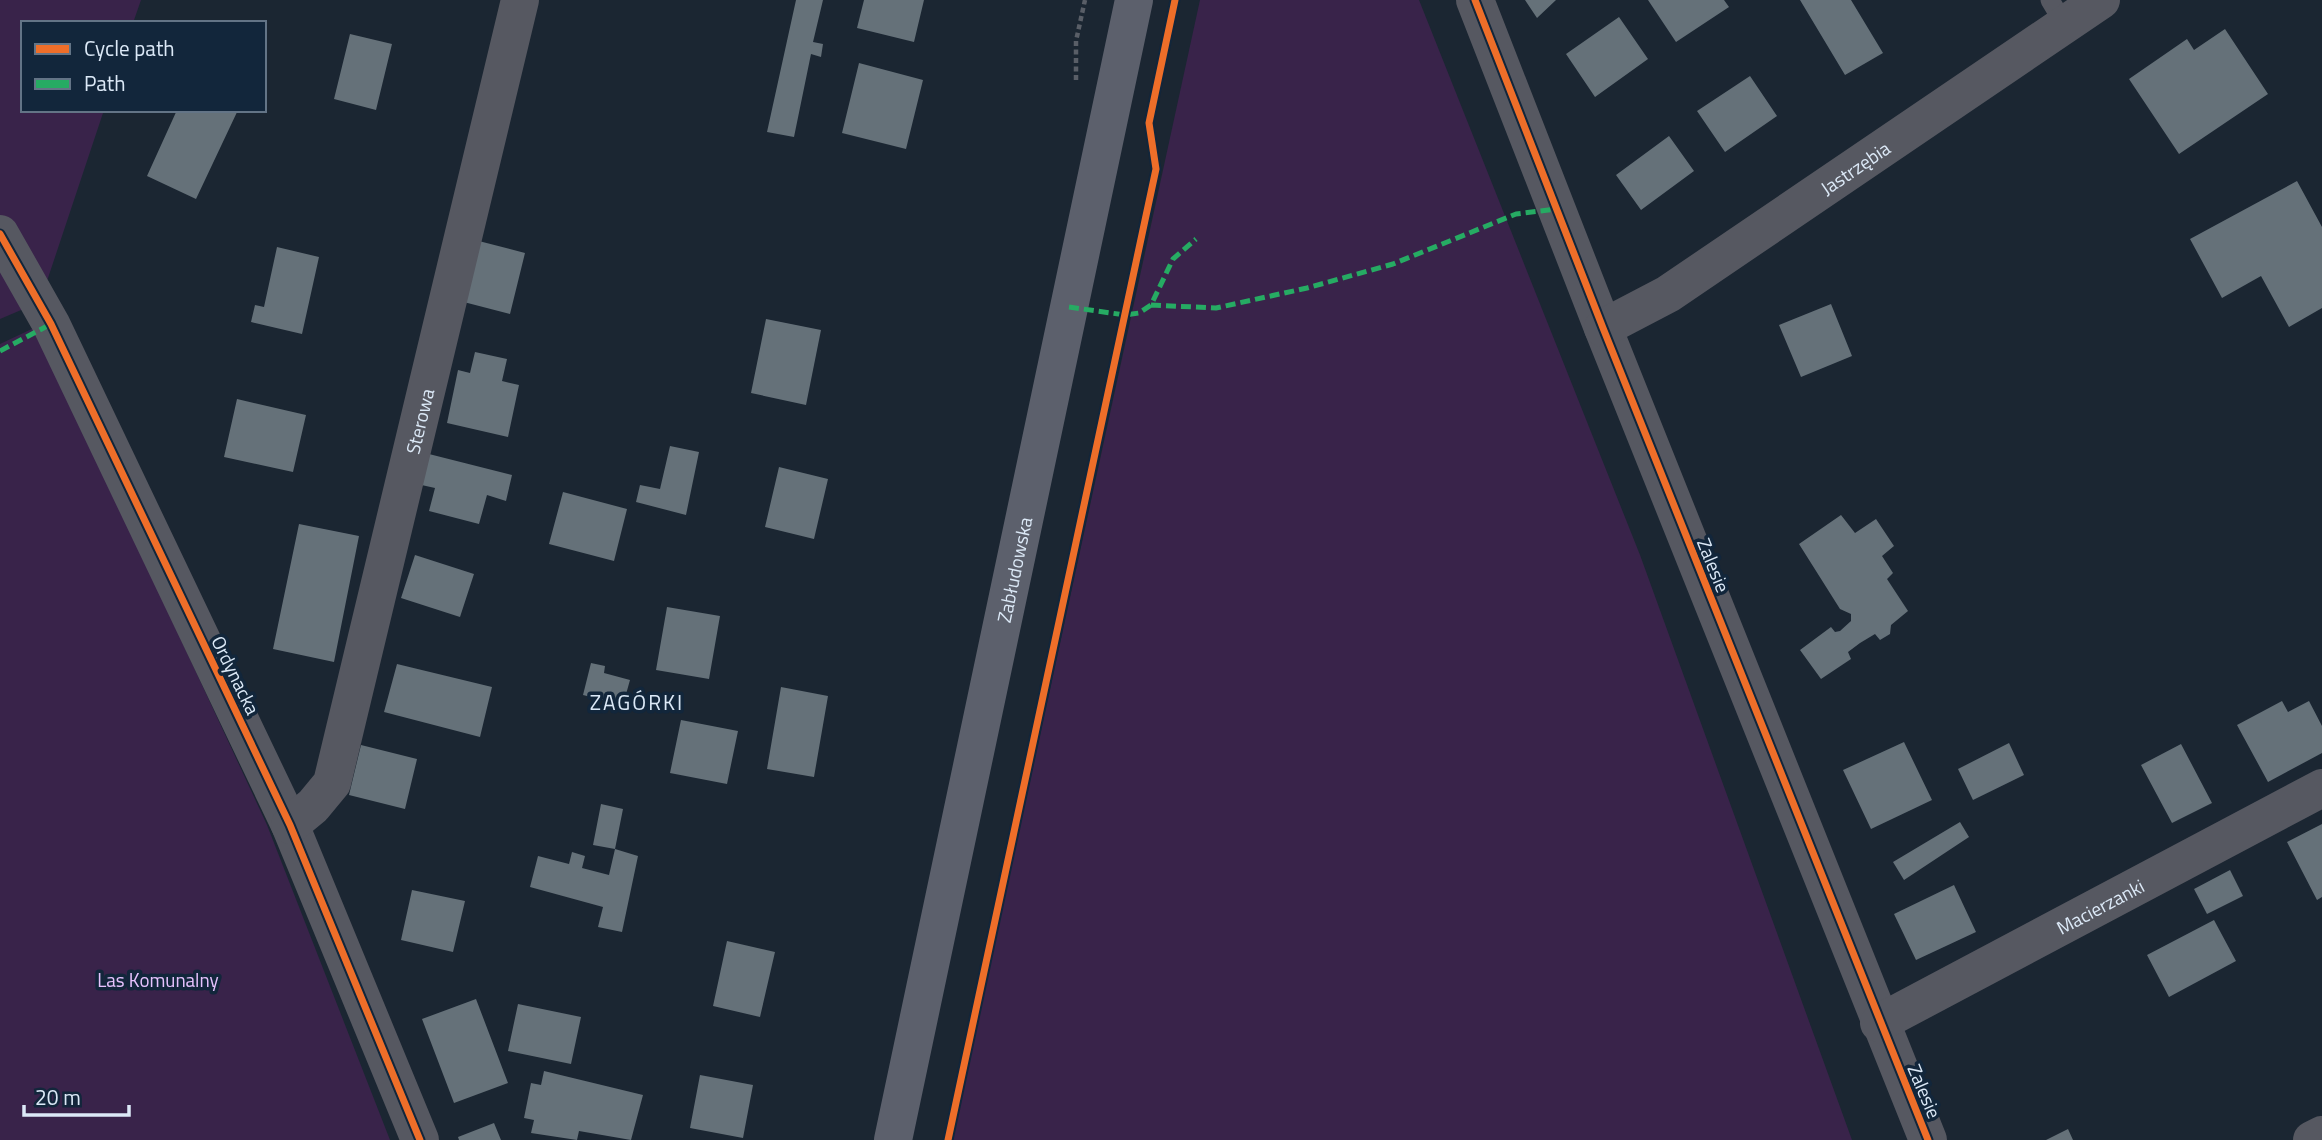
<svg xmlns="http://www.w3.org/2000/svg" width="2322" height="1140" viewBox="0 0 2322 1140" font-family="'Titillium Web',sans-serif">
	<rect width="100%" height="100%" fill="#1b2632"/>
	<!-- green -->
	<path fill="#39234a" d="M0 0H141L133 23H23V110H104L40 302 0 319Z
		M1200 0H1419L1640 555 1852 1140H952Z
		M36 327 267 825 390 1140H0V344Z"/>
	<!-- building -->
	<path fill="#657179" d="M796 0H823L813 42 823 44 821 57 811 54 794 137 767 132Z
		M864 0H924L914 42 857 28Z
		M1525 0H1556L1537 18Z
		M1648 0H1724L1729 7 1676 42Z
		M1800 0H1851L1883 53 1845 75Z
		M1619 17 1648 59 1595 97 1566 54Z
		M2225 29 2268 94 2179 154 2129 79 2187 39 2194 50Z
		M350 34 392 44 376 110 334 99Z
		M859 63 923 80 906 149 842 133Z
		M1750 76 1777 116 1725 152 1697 111Z
		M177 110H238L196 199 147 176Z
		M1669 136 1694 171 1641 210 1616 175Z
		M2297 181 2322 227V308L2289 327 2261 276 2222 298 2190 239Z
		M471 239 525 253 510 314 456 300Z
		M277 247 319 257 302 334 251 322 255 305 264 307Z
		M1831 304 1852 356 1801 377 1779 325Z
		M766 319 821 330 806 405 751 393Z
		M475 352 507 359 502 381 519 385 508 437 447 423 458 370 470 373Z
		M237 399 306 415 293 472 224 457Z
		M670 446 699 452 686 515 636 502 640 485 660 489Z
		M425 453 512 475 506 501 487 495 479 524 429 511 435 488 417 484Z
		M779 467 828 479 814 539 765 527Z
		M563 492 627 509 614 561 549 544Z
		M1841 515 1855 533 1876 519 1894 546 1882 556 1893 573 1887 579 1908 611 1891 625 1890 634 1880 640 1875 634 1860 643 1848 652 1851 659 1821 679 1800 650 1831 627 1835 632 1840 631 1851 621V614L1840 609 1799 544Z
		M299 524 359 536 334 662 273 649Z
		M415 555 474 574 460 617 401 598Z
		M667 607 720 616 709 679 656 670Z
		M591 663 605 666 604 673 630 680 623 705 583 695Z
		M397 664 492 687 480 737 384 712Z
		M781 687 828 696 814 777 767 769Z
		M2282 701 2288 712 2309 701 2322 726V753L2268 782 2237 725Z
		M681 720 738 731 727 784 670 773Z
		M1904 742 1932 800 1871 829 1843 770Z
		M2009 743 2024 775 1973 800 1958 769Z
		M2181 744 2212 803 2172 823 2141 765Z
		M361 745 417 759 405 809 349 795Z
		M601 804 623 809 615 849 638 856 622 932 598 927 603 907 530 887 538 856 569 864 572 852 585 856 582 868 609 875 615 849 593 845Z
		M1960 822 1969 837 1904 880 1893 862Z
		M2322 824V897L2317 900 2287 842Z
		M2230 870 2243 896 2207 914 2194 889Z
		M1954 885 1976 932 1916 960 1894 914Z
		M412 890 465 901 453 952 401 940Z
		M2214 920 2236 961 2169 997 2147 955Z
		M727 941 775 952 760 1017 713 1006Z
		M476 999 508 1083 454 1103 422 1019Z
		M518 1004 581 1017 571 1064 508 1051Z
		M544 1071 643 1095 631 1140 579 1131 577 1140 531 1133 534 1120 524 1118 531 1083 541 1085Z
		M700 1075 753 1085 743 1138 690 1128Z
		M494 1123 501 1140H459L458 1137Z
		M2068 1129 2073 1140H2046Z"/>
	<g fill="none" stroke-linecap="round" stroke-linejoin="round">
		<!-- path -->
		<path stroke="#595e67" stroke-width="4.5" stroke-dasharray="5 3.5" stroke-linecap="butt" d="M1076 80V41L1085 0"/>
		<!-- service -->
		<path stroke="#565861" stroke-width="19" d="M2050 0 2065 25"/>
		<!-- minor -->
		<g stroke="#565861" stroke-width="38">
			<path d="M1475 0 1603 328 1928 1140"/>
			<path d="M0 234 51 324 290 825 420 1140"/>
			<path id="s1" d="M1603 328 1668 294 2101 0"/>
			<path id="s2" d="M290 825 313 806 332 783 520 0"/>
			<path id="s3" d="M1879 1023 2322 788"/>
			<path d="M2312 1140 2322 1135"/>
		</g>
		<!-- trunk -->
		<path stroke="#5c606c" stroke-width="38" id="s4" d="M893 1140 1134 0"/>
		<!-- quiet -->
		<path stroke="#26ab63" stroke-width="5" stroke-dasharray="10 5" stroke-linecap="butt" d="M1151 305 1216 308 1307 288 1393 264 1516 214 1556 209
			M1069 307 1125 315 1139 313 1151 305 1173 259 1196 239
			M0 351 51 324"/>
		<!-- cycleway casing -->
		<g stroke="#12263b" stroke-width="11">
			<path id="cycleway" d="M1475 0 1603 328 1928 1140
				M0 234 51 324 290 825 420 1140
				M948 1140 1156 169 1149 123 1175 0"/>
		</g>
		<!-- cycleway -->
		<use href="#cycleway" stroke="#ee6e29" stroke-width="7"/>
	</g>
	<g text-anchor="middle" dominant-baseline="central" stroke-width="7" stroke-linejoin="round" paint-order="stroke">
		<!-- street labels -->
		<g font-size="19" fill="#dce9f7" stroke="#12263b">
			<text stroke="none"><textPath href="#s1" startOffset="299">Jastrzębia</textPath></text>
			<text stroke="none"><textPath href="#s2" startOffset="432">Sterowa</textPath></text>
			<text transform="translate(1714 565) rotate(68)">Zalesie</text>
			<text stroke="none"><textPath href="#s4" startOffset="583">Zabłudowska</textPath></text>
			<text transform="translate(236 675) rotate(64)">Ordynacka</text>
			<text stroke="none"><textPath href="#s3" startOffset="250">Macierzanki</textPath></text>
			<text transform="translate(1925 1091) rotate(67)">Zalesie</text>
		</g>
		<!-- park labels -->
		<g font-size="19" fill="#e7c2fe" stroke="#12263b">
			<text x="158" y="979">Las Komunalny</text>
		</g>
		<!-- neighbourhood labels -->
		<g font-size="21" letter-spacing="2" fill="#dce9f7" stroke="#12263b">
			<text x="637" y="702">ZAGÓRKI</text>
		</g>
	</g>
	<!-- legend -->
	<rect x="21" y="21" width="245" height="91" fill="#12263b" stroke="#637486" stroke-width="2"/>
	<rect x="35" y="44" width="35" height="10" fill="#ee6e29" stroke="#637486" stroke-width="2"/>
	<text x="84" y="56" font-size="21" fill="#dce9f7">Cycle path</text>
	<rect x="35" y="79" width="35" height="10" fill="#26ab63" stroke="#637486" stroke-width="2"/>
	<text x="84" y="91" font-size="21" fill="#dce9f7">Path</text>
	<!-- scale -->
	<path d="M24 1105v10h105v-10" fill="none" stroke="#dce9f7" stroke-width="3.5"/>
	<text x="35" y="1105" font-size="21" fill="#dce9f7" stroke="#12263b" stroke-width="5" paint-order="stroke">20 m</text>
</svg>
